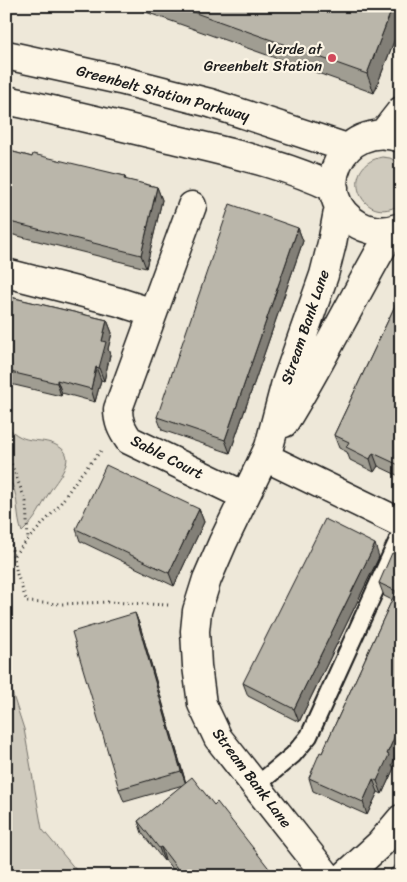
<svg xmlns="http://www.w3.org/2000/svg" width="407" height="882" viewBox="0 0 407 882" font-family="Sriracha,sans-serif">
	<rect width="100%" height="100%" fill="#eee8d9"/>
	<filter id="ink" filterUnits="userSpaceOnUse"><feTurbulence type="fractalNoise" baseFrequency=".02" numOctaves="2"/><feDisplacementMap in="SourceGraphic" scale="10" xChannelSelector="R" yChannelSelector="G"/><feConvolveMatrix kernelMatrix="1 2 1 2 8 2 1 2 1" color-interpolation-filters="sRGB"/></filter>
	<g filter="url(#ink)">
		<!-- green -->
		<path fill="#cfcabd" stroke="#76736c" d="M382 157 390 158 401 164V204C361 229 337 166 382 157Z
			M6 425C26 449 41 434 61 448 77 459 56 481 50 491 40 508 38 517 22 532 16 517 19 499 12 484L6 483Z
			M6 674 24 729 42 829 81 876H6Z"/>
		<g fill="none" stroke-linecap="round" stroke-linejoin="round">
			<!-- lane casing -->
			<g stroke="#1c1c1c" stroke-width="20">
				<path id="lane" d="M256 786 293 755 309 736 401 533"/>
			</g>
			<!-- street casing -->
			<g stroke="#1c1c1c" stroke-width="31">
				<path id="street" d="M6 55 120 80 210 103 347 148
					M6 100C64 112 120 126 177 140 230 153 285 164 334 188
					M383 134 401 111
					M401 138C342 117 306 196 359 225 372 232 387 232 401 227
					M192 206 118 409C118 422 122 430 129 440L245 496
					M6 273 119 302 153 313
					M284 423C323 360 355 294 392 230
					M265 457 401 523
					M327 876 218 738 202 704 197 666 195 631 197 611 207 579 223 542 269 447 285 386 324 275 332 243 339 206
					M345 876 380 844 401 819"/>
			</g>
			<!-- path -->
			<path stroke="#1c1c1c" stroke-width="3" stroke-dasharray="1 4" stroke-linecap="butt" d="M6 450 26 502 28 540
				M6 536 11 544 17 574 27 602 61 604 108 602 169 605
				M14 555 58 507 80 475 101 451"/>
			<!-- lane -->
			<use href="#lane" stroke="#fcf5e5" stroke-width="16"/>
			<!-- street -->
			<use href="#street" stroke="#fcf5e5" stroke-width="28"/>
		</g>
		<!-- wall -->
		<path fill="#a09d92" stroke="#1c1c1c" d="M141 6H401V23L374 93 143 11Z
			M6 150 32 157 125 176 126 180 157 187 162 200 146 268 6 233Z
			M298 228 303 241 230 453 162 430 157 417Z
			M401 293V477L378 466 374 472 350 460 347 452 339 448 334 435Z
			M6 296 107 320 112 333 108 349 110 355 104 381 101 380 95 402 62 393 61 396 6 383Z
			M199 509 204 522 174 586 80 541 76 529Z
			M379 557 299 722 248 696 243 683Z
			M401 557 392 765 394 768 382 794 378 792 367 815 313 791 309 778 322 753 392 600 384 596 379 583Z
			M135 613 140 626 186 783 214 805 275 876H178L165 860 164 861 142 833 138 821 183 785 124 802 119 789Z"/>
		<!-- shaded-wall -->
		<path fill="#827f77" stroke="#1c1c1c" d="M393 6H401V23L374 93 367 74Z
			M157 187 162 200 146 268 141 255Z
			M298 228 303 241 230 453 225 440Z
			M107 320 112 333 108 349 110 355 104 381 99 368 102 341Z
			M96 367 101 380 95 402 91 389Z
			M57 380 62 393 61 396 57 383Z
			M373 453 378 466 374 472 370 459Z
			M199 509 204 522 174 586 169 573Z
			M375 544 379 557 299 722 294 709Z
			M135 613 140 626 186 784 181 771Z
			M401 722V746L392 765 394 768 382 794 377 781 387 754Z
			M373 779 378 792 367 815 363 802Z
			M161 847 165 860 164 861 159 848Z"/>
		<!-- building -->
		<path fill="#bab6aa" stroke="#1c1c1c" d="M176 6H393L367 74Z
			M6 150 32 157 33 154 125 176 124 179 157 187 141 255 6 221Z
			M230 204 298 228 225 440 157 417Z
			M401 293V466L373 453 370 459 346 447 349 442 334 435Z
			M6 296 107 320 102 341 106 342 99 368 96 367 91 389 57 380V383L6 371Z
			M106 465 199 509 169 573 76 529Z
			M325 519 375 544 294 709 243 683Z
			M392 553 401 557V722L387 754 389 755 377 781 373 779 363 802 309 778 320 752 322 753 396 591 379 583Z
			M135 613 181 771 119 789 72 632Z
			M192 777 214 805 217 802 275 876H183L161 847 159 848 138 821Z
			M401 861V876H395L390 870Z"/>
	</g>
	<!-- markers -->
	<circle fill="#d1495b" stroke="#fcf5e5" stroke-width="2" cx="332" cy="58" r="5"/>
	<g text-anchor="middle" dominant-baseline="central" stroke-width="4.5" stroke-linejoin="round" paint-order="stroke">
		<!-- poi labels -->
		<g font-size="15" fill="#1c1c1c" stroke="#fcf5e5" text-anchor="end">
			<text x="322" y="49">Verde at<tspan x="322" dy="17">Greenbelt Station</tspan></text>
		</g>
		<!-- street labels -->
		<g font-size="15" fill="#1c1c1c" stroke="#fcf5e5">
			<text transform="translate(163 93) rotate(15)">Greenbelt Station Parkway</text>
			<text transform="translate(305 327) rotate(-71)">Stream Bank Lane</text>
			<text transform="translate(167 457) rotate(27)">Sable Court</text>
			<text transform="translate(252 778) rotate(53)">Stream Bank Lane</text>
		</g>
	</g>
	<!-- margin -->
	<rect width="407" height="882" fill="none" stroke="#fcf5e5" stroke-width="25"/>
	<rect x="12" y="12" width="382" height="857" fill="none" stroke="#1c1c1c" stroke-width="2" filter="url(#ink)"/>
</svg>
